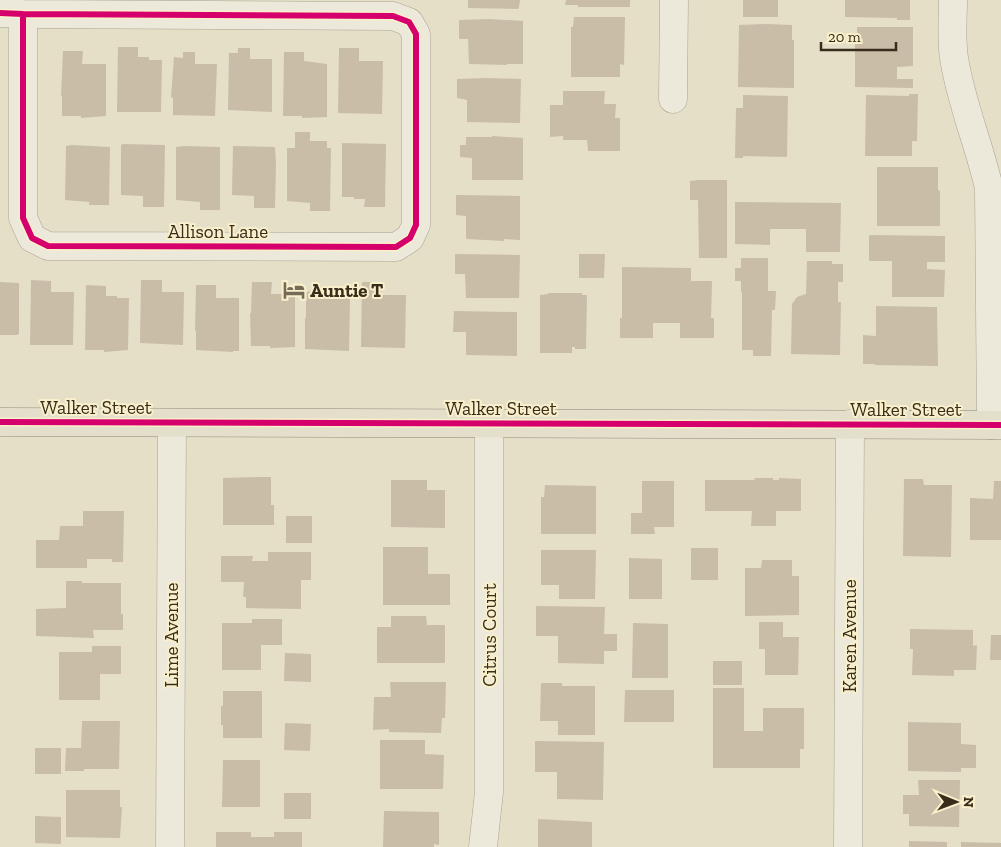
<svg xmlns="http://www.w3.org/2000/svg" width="1001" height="847" viewBox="0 0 1001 847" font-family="'Zilla Slab',serif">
	<rect width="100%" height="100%" fill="#e5dfc8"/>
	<!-- building -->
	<path fill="#c9bda8" d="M468 0H520L519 7 518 9 468 8Z
		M566 0H630V7H578V5H565Z
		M743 0H778V17H743Z
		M845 0H910V20H897V18L845 17Z
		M574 17H625L624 65 620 64V77H571V27H573Z
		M489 19 523 21V64H507V65L469 64 468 39H459V20Z
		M767 24 792 25V40H794V88L738 87 739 25Z
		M857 27H913V66L897 67V79H913V88L855 87V39H857Z
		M118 47H138V57H149V60H162L161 112H117Z
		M238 48H250V59H272V112L228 110 229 53H238Z
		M339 48H359V61H383L382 114 338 113Z
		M63 51H83L82 64H106V116L81 118V116H62V96H61Z
		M183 52H195V64H217L215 116 173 115V98L171 97 174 57 183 58Z
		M284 52H304V61L327 64V117L302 118V116H283Z
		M487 78 521 79 520 123 467 122V100L457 98V79Z
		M563 91H605L604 104H616L615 118H620V151H588L587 140H563V136L550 137V105H563Z
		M909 94H918L917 141H912V156H865L866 95 909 96Z
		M743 95 788 96 787 157 743 156V158H735L736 108H743Z
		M295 132H310V141H327V148H331L330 211H310V203L287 201V148H295Z
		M492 136 523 138V180H472V158L460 157V145H466V137H492Z
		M342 143 386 144 385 207H364L365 199H354V197H342Z
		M123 144 165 145 164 207H143V196L121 195V145Z
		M72 145 110 147 109 205H89V202L65 200 66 146Z
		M184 146 220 147V210H200V202L176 200V147Z
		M233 146 275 147 276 164 275 208H254V196L232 195Z
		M877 167H938V190L940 191V226H877Z
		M699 180H727V258H699L698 200H690V181Z
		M456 195 520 196V240L504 239V241L466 239V216L456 215Z
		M735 202 841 203 840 252H806V229H770V245L735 244Z
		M869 235 945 236V262H927V269L945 270 944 297H892V261H869Z
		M455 254 520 255 519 298H466L465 274H455Z
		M579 254H605L604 278H579Z
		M741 258H768V291H776L775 310H772L771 356H753V350H742V292H741V281H735V268H741Z
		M807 261H832V264H843V282H838V302H841L840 355 791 354 792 304 797 297 806 294Z
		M622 267 691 268V281H712L711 318H714V338H680V323H653V338H620V318H622Z
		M31 280 51 281V292H74L73 345H30Z
		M141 280H162V292H184L183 345 140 343Z
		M0 282 19 283V334L17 335H0Z
		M252 282H272L271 294H295V347L270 348V346H251L250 313H251Z
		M362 282H382L381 295H406L405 348 361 347Z
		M86 285 106 286V296H117V298H129L128 350 104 352V350H85Z
		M196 285H216V298H239V351H233V352L196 350V331H195Z
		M316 286H328V298H350L349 351 305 349V318H306V292L316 291Z
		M548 293H582V295H587L586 349H575V347H572V353H540V295L548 294Z
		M876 306 937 307 938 366 875 365V364H863V335L876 336Z
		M454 311 517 312V356L466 355V332H453Z
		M259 477H271V505H274V525H223V478Z
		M754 478H773V480H779V478L801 479V511H776V526H751L752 511H705V480H755Z
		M904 479H923L924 485H952L951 557 903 556Z
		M391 480H427V490H445V528L391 527Z
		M642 481H674V527H654L655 534H631V513H642Z
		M994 481H1001V540H970V498L993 499Z
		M545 485 596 486V534H541V497H544Z
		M83 511H124L123 562H112V559H87V568H36V540H59L60 526H83Z
		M286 516H312V543H286Z
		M383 547H428V574H450V605H383Z
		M691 548H718V580H691Z
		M541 550H596L595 599H559V585H541Z
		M268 552H311V580H301V609L246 608V597H243L244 582H221V556H253L252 561H268Z
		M629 558 662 559V599H629Z
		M762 560H792V576H799V615L745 616V568H761Z
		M66 581H82V583H121V614H123V630H93L94 638 36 636V609L66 608Z
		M536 606 605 607 604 634H617V651H604V664L558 663V636H536Z
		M391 616H426L427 625H445V663H377V627H391Z
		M252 619H282V645H261V670H222V623H252Z
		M759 622H783V637H799L798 675H765V649H759Z
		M633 623 668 624V678H632Z
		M910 629 973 630V646L977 645 976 670H954V676L912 675 913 649H910Z
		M991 635H1001V660H990Z
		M92 646H121V674H100V700H59V652H92Z
		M285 653 311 654V682L284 681Z
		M713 661H742V685H713Z
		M390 682H446L445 718H442L441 733 389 732V729L373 730 374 697H391Z
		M541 683H562V686H595V735H558V721H540Z
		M713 688H744V731H763V708H804V749H800V768H713Z
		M625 690H674V722H624Z
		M223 691H262V738H223V725H221V706H223Z
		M82 721H120L119 769H84V771H65L66 748H81Z
		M908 722 961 723V744L976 745V768H961V772L908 771Z
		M285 723 311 724 310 751 284 750Z
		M380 740H425V754L444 755 443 789H380Z
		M535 741 604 742 603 800 557 799V772H535Z
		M35 748H61V774H35Z
		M223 760H260V807H222Z
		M918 780H960L959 827 909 826V814H903V795H919Z
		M66 790H120V807H122L120 838 66 837Z
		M284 793H311V819H284Z
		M384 811 439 812V845L434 844V847H383Z
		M35 816 61 817V844L35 843Z
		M538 819 592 822V847H538Z
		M216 832H251V837H274V832H302V847H216Z
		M909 841 947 842V847H909Z
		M961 842 1001 843V847H961Z"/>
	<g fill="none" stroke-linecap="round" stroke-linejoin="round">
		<!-- minor casing -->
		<g stroke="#aaa392" stroke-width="29">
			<path id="minor" d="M953 0C953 19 951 39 954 58 961 103 979 144 989 188L991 425
				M0 13 23 14 393 16 409 22 416 34V225L410 238 396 247 48 246 32 238 23 218V14
				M673 99 674 0
				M170 847 172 423
				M483 847 489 792V423
				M848 847 850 424"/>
		</g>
		<!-- major casing -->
		<g stroke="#8f8878" stroke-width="29">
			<path id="major" d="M0 422 1001 425"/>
		</g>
		<!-- minor -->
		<use href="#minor" stroke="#ece8da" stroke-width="28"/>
		<!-- major -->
		<use href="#major" stroke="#e4dfcb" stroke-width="28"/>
		<!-- cycleway casing -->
		<g stroke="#f9f0cb" stroke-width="9">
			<path id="cycleway" d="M0 13 23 14 393 16 409 22 416 34V225L410 238 396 247 48 246 32 238 23 218V14
				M0 422 1001 425"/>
		</g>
		<!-- cycleway -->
		<use href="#cycleway" stroke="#d6006c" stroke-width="6"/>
	</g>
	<!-- icons -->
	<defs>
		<g id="hotel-bare" transform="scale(1.725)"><path d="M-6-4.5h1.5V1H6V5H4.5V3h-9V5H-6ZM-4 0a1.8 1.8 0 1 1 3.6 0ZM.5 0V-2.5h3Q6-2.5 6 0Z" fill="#756b57" stroke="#f9f0cb" stroke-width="2.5" paint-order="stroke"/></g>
	</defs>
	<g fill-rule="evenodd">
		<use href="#hotel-bare" x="294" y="290"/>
	</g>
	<g text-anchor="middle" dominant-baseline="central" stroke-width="4" stroke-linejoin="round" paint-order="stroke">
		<!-- street labels -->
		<g font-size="19" fill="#382c1a" stroke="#f9f0cb">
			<text x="218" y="231">Allison Lane</text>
			<text x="96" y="407">Walker Street</text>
			<text x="501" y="408">Walker Street</text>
			<text x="906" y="409">Walker Street</text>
			<text transform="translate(171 635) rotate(-90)">Lime Avenue</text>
			<text transform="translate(489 635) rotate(-90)">Citrus Court</text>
			<text transform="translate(849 636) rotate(-90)">Karen Avenue</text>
		</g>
		<!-- poi labels -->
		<g font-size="19" font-weight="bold" fill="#382c1a" stroke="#f9f0cb" text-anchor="start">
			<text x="310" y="290">Auntie T</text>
		</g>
	</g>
	<!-- north arrow -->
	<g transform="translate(956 802) rotate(91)" stroke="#f9f0cb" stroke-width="4" paint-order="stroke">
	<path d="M0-4L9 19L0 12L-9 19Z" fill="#382c1a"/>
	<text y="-8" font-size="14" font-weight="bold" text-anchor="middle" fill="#382c1a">N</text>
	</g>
	<!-- scale -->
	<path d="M821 42v8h75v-8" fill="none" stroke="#382c1a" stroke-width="2.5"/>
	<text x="828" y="42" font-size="15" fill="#382c1a" stroke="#f9f0cb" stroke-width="4" paint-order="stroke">20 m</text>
</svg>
